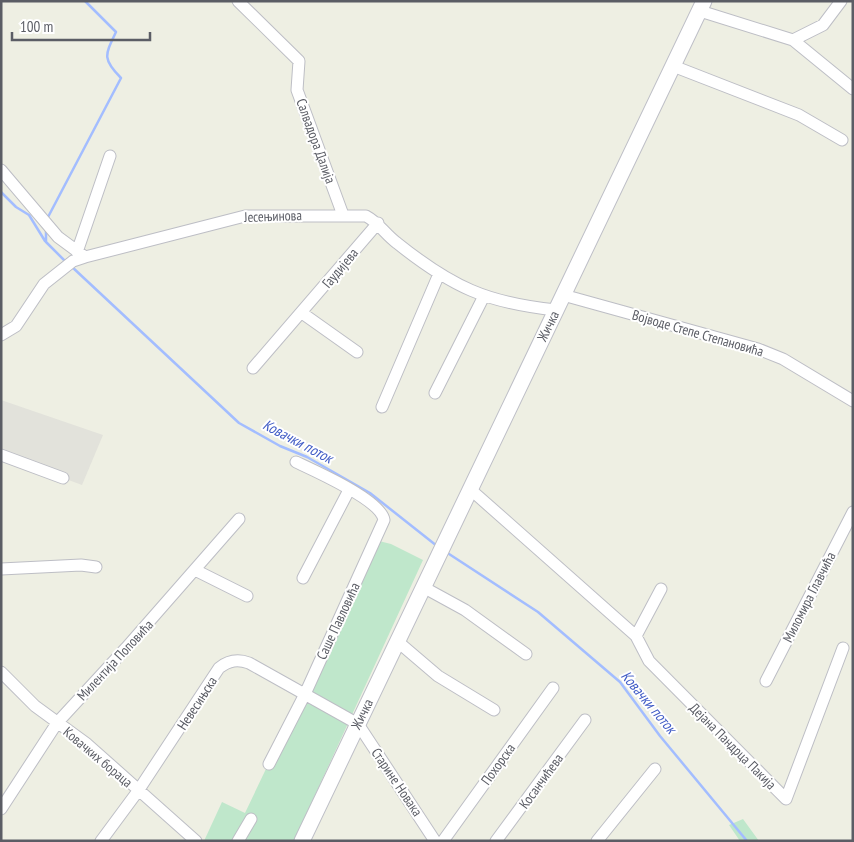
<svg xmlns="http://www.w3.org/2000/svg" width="854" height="842" viewBox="0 0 854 842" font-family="'PT Sans Narrow',sans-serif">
	<rect width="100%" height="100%" fill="#eeefe3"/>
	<!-- industrial -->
	<path fill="#e2e2db" d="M1 400 103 435 82 485 1 455Z"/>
	<!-- green -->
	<path fill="#bfe7cb" d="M375 540 391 544 423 560 294 841H204L222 802 245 813Z
		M743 819 759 841H740L729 825Z"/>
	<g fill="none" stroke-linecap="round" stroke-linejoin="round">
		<!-- stream -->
		<path stroke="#a3bdff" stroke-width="2.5" d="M1 192 16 207 29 215 45 241
			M47 219 121 78C102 59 105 55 116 32L85 1
			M46 230V242L67 263
			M71 266 239 423 280 446 307 457 370 493 437 546
			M446 552 538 612 620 682 660 736 747 841"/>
		<!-- street casing -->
		<g stroke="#bdbec5" stroke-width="13">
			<path id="street" d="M238 1 299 61 297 90 343 215
				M700 11 793 40 853 89
				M793 40 823 25 841 1
				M673 66 799 115 842 140
				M1 170 58 237 85 257
				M77 252 110 156
				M563 295 758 349 783 359 853 401
				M302 313 357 352
				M1 335 16 326 44 284 73 261 85 257 245 216H366C379 223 385 234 397 243 452 287 487 303 556 310
				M253 368 378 223
				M435 393 484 296
				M382 407 439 274
				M1 455 63 478
				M470 489 636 636 649 661 786 799 843 648
				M1 569 81 565 96 567
				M195 570 247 596
				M303 578 349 490
				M423 587 465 610 526 654
				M636 636 661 589
				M397 641 438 676 494 710
				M1 672 35 706 87 744 196 841
				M766 681 853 512
				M269 764 305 694 384 520C381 500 315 471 296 462
				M1 809 57 723 126 648 239 519
				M101 841 138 791 219 668C229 660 238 659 249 663L358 724 435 841
				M238 841 251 819
				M443 841 553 688
				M496 841 585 720
				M597 841 655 769"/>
		</g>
		<!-- secondary casing -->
		<g stroke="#bebfc7" stroke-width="17">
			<path id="secondary" d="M302 841 704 1"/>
		</g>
		<!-- street -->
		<use href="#street" stroke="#fff" stroke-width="11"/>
		<!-- secondary -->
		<use href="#secondary" stroke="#fff" stroke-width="15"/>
	</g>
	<g text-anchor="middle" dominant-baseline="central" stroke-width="4" stroke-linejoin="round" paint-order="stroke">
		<!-- street labels -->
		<g font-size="14" fill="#5b5d65" stroke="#fff">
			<text transform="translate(316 141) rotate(70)">Салвадора Далија</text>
			<text transform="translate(273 216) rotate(-2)">Јесењинова</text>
			<text transform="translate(340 268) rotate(-50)">Гаудијева</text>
			<text transform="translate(548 326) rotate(-64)">Жичка</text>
			<text transform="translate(698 333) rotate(16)">Војводе Степе Степановића</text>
			<text transform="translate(809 597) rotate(-63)">Миломира Главчића</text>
			<text transform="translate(338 621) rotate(-65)">Саше Павловића</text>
			<text transform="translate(115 660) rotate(-47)">Милентија Поповића</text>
			<text transform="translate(197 703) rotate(-57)">Невесињска</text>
			<text transform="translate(362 714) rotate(-64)">Жичка</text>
			<text transform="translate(733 746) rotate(45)">Дејана Пандрца Пакија</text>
			<text transform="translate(98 757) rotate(40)">Ковачких бораца</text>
			<text transform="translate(498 764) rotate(-54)">Похорска</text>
			<text transform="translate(541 781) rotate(-54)">Косанчићева</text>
			<text transform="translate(397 782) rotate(56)">Старине Новака</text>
		</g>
		<!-- water labels -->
		<g font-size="15" font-style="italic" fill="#425dc6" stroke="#fff">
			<text transform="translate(298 441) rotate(28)">Ковачки поток</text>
			<text transform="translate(649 702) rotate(50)">Ковачки поток</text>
		</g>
	</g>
	<!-- border -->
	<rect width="854" height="842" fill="none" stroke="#5b5d65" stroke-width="5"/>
	<!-- scale -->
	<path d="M12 32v8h138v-8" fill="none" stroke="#5b5d65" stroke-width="2.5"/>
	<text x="20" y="32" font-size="15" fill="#5b5d65" stroke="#ffffff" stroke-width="4" paint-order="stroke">100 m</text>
</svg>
